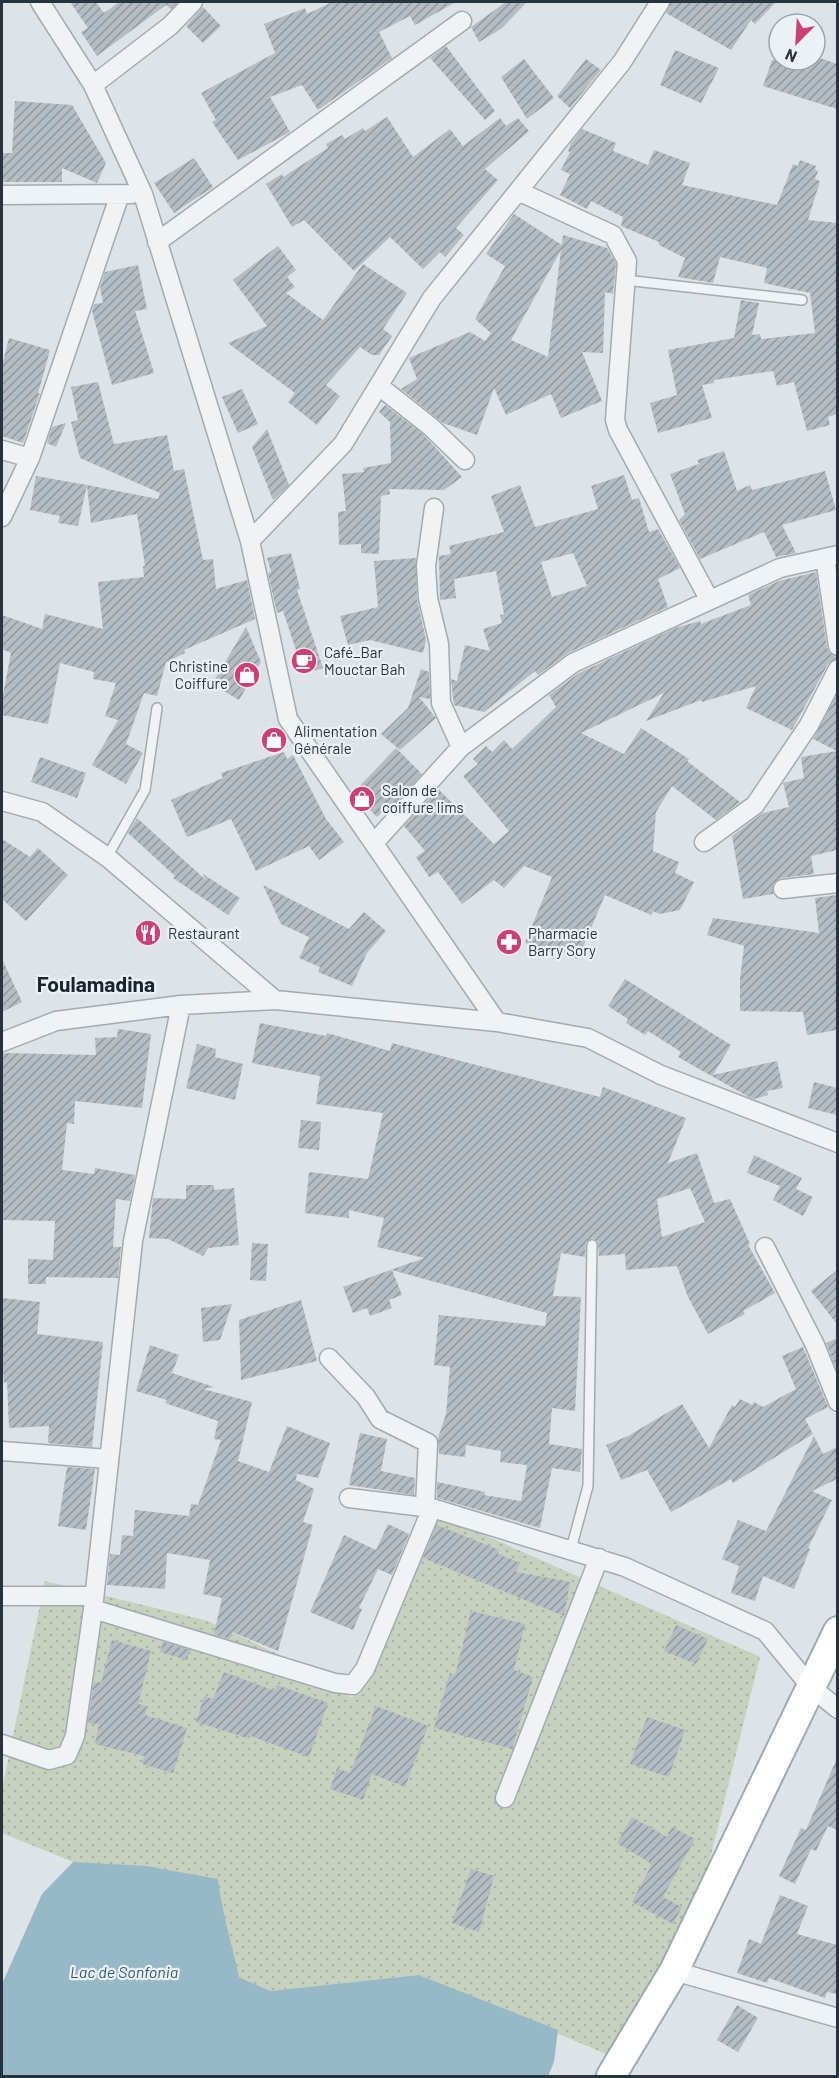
<svg xmlns="http://www.w3.org/2000/svg" width="839" height="2078" viewBox="0 0 839 2078" font-family="Barlow,sans-serif">
	<defs>
		<pattern id="grass-dots" width="8" height="8" patternUnits="userSpaceOnUse" patternTransform="scale(1.5)"><rect width="8" height="8" fill="#c7d1be"/><path d="M2 2h.1M6 6h.1" fill="none" stroke="#abb4a4" stroke-width="1.8" stroke-linecap="round"/></pattern>
		<pattern id="building-hatch" width="6" height="6" patternUnits="userSpaceOnUse" patternTransform="scale(1.5)"><rect width="6" height="6" fill="#b4bdc3"/><path d="M-1 1l2-2M0 6l6-6M5 7l2-2" fill="none" stroke="#929aa0"/></pattern>
	</defs>
	<rect width="100%" height="100%" fill="#dde3e7"/>
	<!-- grass -->
	<path fill="url(#grass-dots)" d="M437 1514 760 1657 707 1871 613 2057 419 1975 270 1991 239 1977 73 1862 2 1833V1789L45 1581 208 1621 280 1655 352 1698Z"/>
	<!-- water -->
	<path fill="#97b9c7" d="M73 1862 146 1866 218 1879C222 1913 232 1944 239 1977L270 1991 419 1975 558 2030 554 2062 548 2076H2V1984L42 1894Z"/>
	<!-- building -->
	<path fill="url(#building-hatch)" fill-rule="evenodd" d="M70 2H96L104 13 119 2H178L171 9 166 5 97 56 81 32 88 28Z
		M332 2H456L415 25 410 16 379 32 392 58 318 110 302 85 270 97 290 132 238 160 212 122 216 120 201 93 275 53 264 24 305 8 307 14Z
		M506 2H527L501 29 479 42 471 27Z
		M671 2H776L755 24 751 20 731 50 666 13Z
		M203 7 221 26 203 43 186 26Z
		M446 46 495 111 485 120 430 58Z
		M675 50 719 68 701 103 660 85Z
		M524 59 554 98 527 119 501 77Z
		M586 59 601 70 570 108 557 96Z
		M823 59 837 64V109L763 86 772 60Z
		M15 101 72 105 106 163 97 183 62 168V182H2V153H12Z
		M387 117 413 157 450 129 463 146 500 118 506 126 518 118 529 131 485 169 498 180 456 228 464 235 445 257 440 252 423 269 390 237 354 271 304 220 292 227 266 184 282 174 283 177 328 148 326 144 342 135 345 139 363 128 365 131Z
		M582 129 616 143 613 151 648 165 654 150 690 163 682 185 777 205 793 164 798 166 800 160 816 166 815 170 818 171 815 179 820 181 808 220 837 223V414L828 417 830 425 807 431 794 382 777 386 773 371 714 380V383L702 385 712 418 658 433 650 403 677 395 668 350 734 338 741 300 759 303 752 335 760 334 761 339 815 333 810 293 764 283 767 268 720 257 713 283 678 277 685 258 659 245V242L621 226 623 217 591 201 587 209 560 195 570 174 561 170 570 152 568 151 571 143Z
		M194 158 213 187 174 213 154 183Z
		M514 214 562 245 563 235 607 248 616 263 613 294 605 292 603 353 582 352 602 401 561 418 551 394 506 415 494 388 477 435 443 423 401 389 417 379 409 358 470 332 485 341 491 333 475 319 505 266 486 254ZM561 250 548 357 511 340Z
		M278 246 296 270 287 277 295 287 286 293 323 320 363 264 407 293 383 329 392 336 379 355H372L360 347 326 385 340 396 317 425 288 402 295 393 228 343 267 326 233 280Z
		M138 265 147 309 135 311 154 373 112 385 92 311 94 304 103 303 100 288 105 272Z
		M9 338 50 350 38 394 40 393 23 443 2 436V366Z
		M98 382 114 444 167 435 174 471 184 469 203 560 213 559 216 589 247 580 255 619 184 650 185 653 166 662 157 696 144 693 126 744 143 753 126 784 92 765 118 720 105 716 116 683 93 679 94 672 60 663 48 724 2 715V700L11 653 2 649V615L42 629 45 614 103 629 98 582 144 577 143 566H145L137 514 91 523 87 485 158 499 160 493 80 458 71 422 78 420 71 387Z
		M242 389 258 424 238 433 222 397Z
		M385 405 424 435 462 477 444 490 389 489 390 494 381 496 379 554 361 553V544L339 545 338 512 346 511 342 474 364 472 363 468 391 463 390 422 379 412Z
		M66 423 56 447 47 443 52 427Z
		M267 429 289 485 273 500 252 447Z
		M724 451 737 491 750 485 752 490 825 471 836 510 782 525 796 553 776 557 764 532 700 559 679 520 685 514 670 474 699 464 697 460Z
		M624 475 632 500 639 498 649 532 658 529 680 568 658 579 668 607 568 653 538 675 535 671 484 712 454 705 451 679 457 681 465 645 490 651 483 629 502 623 500 615 504 614 496 571 454 579 456 598 440 600 439 556 451 554 449 546 504 532 491 496 520 485 535 527 598 509 591 486ZM573 553 587 586 552 597 541 562Z
		M36 476 87 485 78 526 58 523 60 516 30 510Z
		M291 553 300 589 297 590 323 668 304 674 283 611 277 613 268 573 271 572 267 558Z
		M416 558 417 599 426 640 423 653 370 640 348 645 340 616 378 607 374 561Z
		M816 572 827 648 830 653 837 658 828 664 792 730 746 708 756 686 702 702 701 700 646 721 664 693 581 733 624 754 641 728 689 759 687 761 740 802 716 820 672 786 656 812 653 851 679 862 675 873 694 882 680 910 659 914 653 911 651 915 605 895 578 959 546 945 544 951 525 943 552 877 524 866 504 888 494 880 462 904 438 872 429 877 416 857 425 851 404 826 438 789 494 844 509 831 463 776 478 764 473 759 486 746 492 752 504 740 512 749 556 707 549 695 579 673 675 628 700 621 701 624 751 605 748 595 779 581Z
		M246 627 261 662 239 700 212 684Z
		M421 669 429 672 430 699 419 697 436 718 400 750 381 734 408 708Z
		M837 694V751L813 739Z
		M396 748 422 774 390 809 388 806 377 817 353 793Z
		M837 751V850L811 856 814 874 781 878 773 884V894L743 899 732 836 763 813 789 807 783 783 804 778 801 757Z
		M284 752 287 759 293 755 326 819 344 842 319 860 309 846 256 871 231 819 187 837 171 800 223 778 221 773Z
		M40 757 86 773 77 798 31 782Z
		M137 818 206 880 203 874 240 898 228 915 173 878 175 876 128 833Z
		M2 839 30 857 38 848 68 875 26 921 2 899Z
		M263 885 349 929 364 912 386 931 367 953 352 986 318 972 320 967 299 958 309 937 281 924Z
		M837 895V1030L807 1035 803 1012 740 1011V979L744 946 707 935 713 918 819 933 815 898Z
		M2 959 22 1002 2 1012Z
		M625 979 731 1045 713 1075 777 1061 783 1088 767 1091 768 1095 754 1099 747 1096 678 1057 681 1052 648 1031 645 1035 626 1023 628 1019 608 1006Z
		M260 1023 326 1036 327 1033 390 1051 392 1043 600 1097 603 1087 686 1118 668 1163 697 1153 714 1203 730 1199 750 1244 748 1245 775 1293 743 1311 745 1314 708 1334 688 1297 677 1266 626 1270 625 1254 599 1256 598 1242 593 1238 586 1242 585 1257 561 1253 553 1296 581 1297 575 1411 552 1408 549 1444 582 1449 580 1472 552 1468 540 1528 437 1498V1482L485 1492 484 1495 521 1501 527 1465 500 1462 501 1451 466 1445 465 1457 439 1454 438 1438 446 1414 450 1367 434 1365 439 1315 545 1326 547 1313 392 1270 402 1295 389 1300 392 1308 370 1316 367 1308 353 1313 343 1287 424 1258 377 1247 384 1218 349 1210V1218L305 1213 309 1172 368 1179 383 1113 316 1104 320 1076 252 1063ZM690 1188 705 1222 662 1237 657 1199Z
		M118 1029 151 1034 142 1108 75 1101 74 1124 67 1123 62 1170 94 1174 95 1168 135 1175 130 1201 116 1199 113 1247H121L118 1278 46 1277V1284H28V1259L53 1260 55 1221 2 1220V1053L96 1055 95 1038 117 1037Z
		M197 1044 216 1049 215 1057 243 1064 235 1100 186 1088Z
		M814 1082 837 1088V1115L808 1108Z
		M301 1120 321 1122 319 1150 298 1148Z
		M754 1155 802 1178 796 1189 813 1197 803 1216 773 1200 780 1186 747 1173Z
		M186 1185H214V1190L234 1188 239 1245 208 1248 203 1256 168 1239 149 1238 153 1198 186 1199Z
		M252 1243 268 1244 266 1281 250 1280Z
		M837 1270V1324L811 1291Z
		M2 1298 40 1302 37 1334 103 1342 92 1447 48 1443 49 1426 9 1428 7 1382 4 1383 2 1357Z
		M301 1300 317 1361 241 1380 239 1320Z
		M232 1304 220 1340 203 1342 201 1308Z
		M837 1338V1371L826 1343Z
		M150 1345 179 1355 172 1373 214 1387 203 1389 252 1402 238 1461 269 1472 287 1426 330 1443 318 1478 297 1474 296 1480 314 1489 303 1522 313 1525 278 1651 232 1632 230 1639 214 1634 222 1598 203 1594 210 1560 167 1553 165 1589 107 1585 110 1554 120 1555 122 1535 133 1536 135 1510 189 1516 191 1504 198 1505 221 1440 214 1439 218 1421 165 1403 167 1400 136 1391Z
		M803 1347 828 1407 805 1419 813 1434 733 1483 731 1479 671 1512 647 1470 621 1480 606 1445 628 1436 682 1404 709 1448 732 1405 735 1407 740 1399 752 1405 754 1402 763 1407 796 1389 782 1356Z
		M360 1433 387 1439 381 1471 415 1478 414 1495 349 1485Z
		M814 1436 823 1454 837 1447V1479L812 1491 832 1500 808 1548 810 1549 794 1589 763 1576 755 1601 731 1593 739 1566 722 1559 738 1520 766 1531Z
		M67 1467 95 1469 86 1530 58 1526Z
		M388 1524 409 1534 392 1575 378 1569 359 1608 362 1609 353 1630 310 1612 344 1535 376 1550Z
		M437 1525 499 1550 498 1554 520 1563 516 1572 570 1582 564 1616 423 1558Z
		M471 1611 525 1624 514 1670 533 1677 512 1749 434 1728 450 1673 455 1675Z
		M676 1625 708 1639 696 1664 664 1651Z
		M112 1640 151 1651 138 1704 147 1706 145 1715 187 1728 173 1773 142 1764 144 1756 95 1744 99 1724 88 1723 94 1682 101 1683Z
		M163 1642 190 1650 187 1660 160 1652Z
		M224 1672 275 1691 277 1685 328 1703 309 1757 248 1735 247 1738 196 1722 204 1696 213 1699Z
		M376 1706 428 1726 405 1787 372 1774 363 1800 330 1789 337 1768 350 1773Z
		M647 1717 685 1730 669 1777 630 1764Z
		M837 1758V1830L828 1826 816 1851 811 1849 795 1884 779 1876 801 1828 806 1830Z
		M632 1817 667 1837 672 1827 695 1839 663 1897 682 1907 673 1924 632 1902 652 1864 617 1843Z
		M471 1869 494 1876 479 1932 452 1923Z
		M780 1895 808 1906 797 1934 837 1945V1994L827 1992 825 1998 769 1978 767 1983 737 1973 749 1939 761 1944Z
		M737 2005 758 2018 738 2052 717 2040Z"/>
	<g fill="none" stroke-linecap="round" stroke-linejoin="round">
		<!-- service casing -->
		<g stroke="#a2abb1" stroke-width="12">
			<path id="service" d="M625 280 802 300
				M107 857 145 790 157 708
				M571 1549 588 1486 592 1245"/>
		</g>
		<!-- minor casing -->
		<g stroke="#a2abb1" stroke-width="21">
			<path id="minor" d="M40 2 93 85 143 194 250 541 288 719 497 1022
				M93 85 170 26 193 2
				M518 191 613 235 627 261 615 420 618 430 709 599
				M2 195 132 194
				M157 242 462 21
				M379 386 431 427 465 460
				M2 450 30 458
				M434 508 426 566 428 598 439 644 441 703 461 747
				M2 517 30 458 120 194
				M250 541 343 444 432 298 622 62 660 2
				M825 558 838 646
				M2 801 42 812 107 857 275 1000
				M704 842 755 805 809 725 838 669
				M374 843 461 747 573 663 780 568 838 555
				M783 889 838 883
				M2 1042 56 1021 181 1005 275 1000 497 1022 588 1038 661 1075 838 1143
				M765 1247 815 1345 838 1402
				M329 1358 366 1397 380 1419 428 1443 425 1507
				M2 1451 108 1459
				M349 1498 432 1508 625 1567 765 1631 811 1687 838 1709
				M2 1596H94
				M93 1609 335 1683 353 1685 365 1669 432 1508
				M2 1744 49 1760 67 1755 75 1736 93 1609 133 1241 181 1005
				M505 1798 599 1558
				M674 1971 838 2018"/>
		</g>
		<!-- primary casing -->
		<g stroke="#9caab2" stroke-width="32">
			<path id="primary" d="M611 2076 674 1971 838 1631"/>
		</g>
		<!-- service -->
		<use href="#service" stroke="#eff3f5" stroke-width="9"/>
		<!-- minor -->
		<use href="#minor" stroke="#eff3f5" stroke-width="18"/>
		<!-- primary -->
		<use href="#primary" stroke="#fff" stroke-width="28"/>
	</g>
	<!-- icons -->
	<defs>
		<g id="cafe-disc" transform="scale(1.35)"><circle r="9.5" fill="#ce4074" stroke="#ecf1f5"/><path d="M-5.5-4.5H6V0H3Q3 3.5 0 3.5H-2.5Q-5.5 3.5-5.5 0ZM3-3.2v2h1.7v-2ZM-6 4.5H4V6H-6Z" fill="#fff"/></g>
		<g id="shop-disc" transform="scale(1.35)"><circle r="9.5" fill="#ce4074" stroke="#ecf1f5"/><path d="M-5-2.5h2.3a2.7 3.5 0 0 1 5.4 0H5L5.5 6h-11ZM-1.5-2.5h3a1.5 2.3 0 0 0-3 0Z" fill="#fff"/></g>
		<g id="restaurant-disc" transform="scale(1.35)"><circle r="9.5" fill="#ce4074" stroke="#ecf1f5"/><path d="M-5-6h1v4h1v-4h1v4h1v-4h1v5L-1.5 .5V6h-2V.5L-5-1ZM5-6V6H3V1.5H1.5Q1.5-4 5-6Z" fill="#fff"/></g>
		<g id="pharmacy-disc" transform="scale(1.35)"><circle r="9.5" fill="#ce4074" stroke="#ecf1f5"/><path d="M-2-6h4v4h4v4h-4v4h-4v-4h-4v-4h4Z" fill="#fff"/></g>
	</defs>
	<g fill-rule="evenodd">
		<use href="#cafe-disc" x="304" y="661"/>
		<use href="#shop-disc" x="247" y="675"/>
		<use href="#shop-disc" x="274" y="740"/>
		<use href="#shop-disc" x="362" y="799"/>
		<use href="#restaurant-disc" x="148" y="933"/>
		<use href="#pharmacy-disc" x="509" y="942"/>
	</g>
	<g text-anchor="middle" dominant-baseline="central" stroke-width="4.5" stroke-linejoin="round" paint-order="stroke">
		<!-- poi labels -->
		<g font-size="15" fill="#26343d" stroke="#ecf1f5" text-anchor="start">
			<text x="324" y="652">Café_Bar<tspan x="324" dy="17">Mouctar Bah</tspan></text>
			<text x="228" y="666" text-anchor="end">Christine<tspan x="228" dy="17">Coiffure</tspan></text>
			<text x="294" y="731">Alimentation<tspan x="294" dy="17">Générale</tspan></text>
			<text x="382" y="790">Salon de<tspan x="382" dy="17">coiffure lims</tspan></text>
			<text x="168" y="933">Restaurant</text>
			<text x="528" y="933">Pharmacie<tspan x="528" dy="17">Barry Sory</tspan></text>
		</g>
		<!-- water labels -->
		<g font-size="16" font-style="italic" fill="#315c71" stroke="#ecf1f5">
			<text x="124" y="1971">Lac de Sonfonia</text>
		</g>
		<!-- district labels -->
		<g font-size="21" font-weight="bold" fill="#19242e" stroke="#ecf1f5">
			<text x="96" y="983">Foulamadina</text>
		</g>
	</g>
	<!-- border -->
	<rect width="839" height="2078" fill="none" stroke="#26343d" stroke-width="6"/>
	<!-- north arrow -->
	<g transform="translate(797 42) rotate(204)"><circle r="28" fill="#ecf1f5" stroke="#9da5ab" stroke-width="1.5"/>
	<path d="M0-4.5L10 22L0 15L-10 22Z" fill="#ce4074"/>
	<text y="-9" font-size="16" font-weight="bold" text-anchor="middle" fill="#26343d">N</text>
	</g>
</svg>
